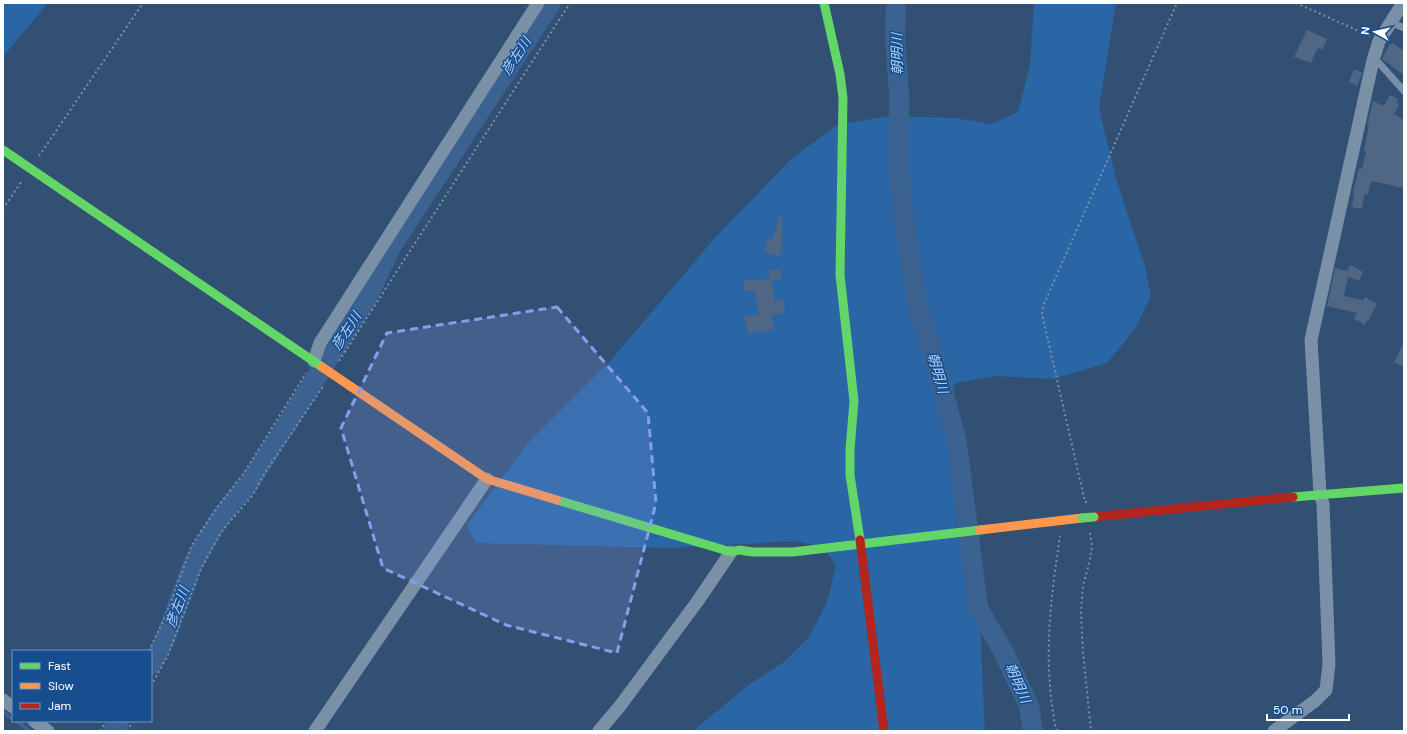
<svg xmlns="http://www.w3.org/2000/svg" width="1407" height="734" viewBox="0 0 1407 734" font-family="'DM Sans','Noto Sans JP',sans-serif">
	<rect width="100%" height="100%" fill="#325074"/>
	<!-- green -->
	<path fill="#2a65a6" d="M3 3H48L3 57Z
		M1034 3H1116L1099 108 1117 182 1145 266 1151 296 1135 329 1107 363 1054 379 994 376 956 383 946 402 950 459 962 498 980 624 985 731H695L699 726 747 686 784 662 809 637 827 602 836 566 823 547 795 541 670 548 476 543 467 525 527 444 612 359 714 239 791 159 837 125 888 116 955 118 991 124 1018 112 1030 65Z"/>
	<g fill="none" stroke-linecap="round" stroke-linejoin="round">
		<!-- stream -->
		<path stroke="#3b6291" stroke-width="3.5" d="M3 712 13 719
			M16 721 30 731"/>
		<!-- river -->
		<path stroke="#3b6291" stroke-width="20" d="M896 3 895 38 899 94V169L904 222 918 308 938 371 957 443 978 608 1003 651 1029 706 1033 731
			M151 665 164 642 193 564 217 523 231 504 248 485 368 296 391 247 551 3
			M113 731 119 721"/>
	</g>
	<!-- building -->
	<path fill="#4f6784" d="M1307 30 1327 39 1322 50 1319 48 1318 49H1317L1311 63 1294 57Z
		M1391 42 1404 51V75L1382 59Z
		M1354 69 1362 73 1357 86 1349 82Z
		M1390 95 1398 99 1396 103 1399 104 1394 114 1404 120V188L1371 181 1368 195 1365 194 1362 209 1352 207 1354 193 1353 192 1359 168 1362 169 1366 152 1364 151 1369 126 1367 125 1373 101 1384 106Z
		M780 215H782V251H780V257L764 252 768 238 772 240Z
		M1351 265 1363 272 1359 281 1348 277 1344 296 1363 300 1365 297 1377 304 1368 321 1367 320 1365 325 1354 319 1357 313 1327 306 1335 268 1347 271Z
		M769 270H780L781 280H771L775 301 783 300 785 313 772 315 774 329 748 334 744 317 759 314 755 291H744V280L769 279Z
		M1404 342V367L1394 362Z"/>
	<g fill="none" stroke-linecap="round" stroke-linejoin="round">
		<!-- path -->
		<path stroke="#7a90a7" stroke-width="2" stroke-dasharray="2 3" stroke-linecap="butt" d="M1296 3 1370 36
			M39 156 143 3
			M3 209 22 181
			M339 361 570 3
			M1087 502H1085L1042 314 1043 306 1177 3
			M1090 533 1092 545 1090 560 1083 586 1081 613 1083 652 1091 731
			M149 651 166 615 192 545 216 509 244 473 306 373
			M151 686 168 655 201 569 221 532 252 496 266 471 324 385
			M100 731 106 721
			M127 731 133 721
			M1057 731C1054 722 1053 713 1052 704 1044 647 1052 591 1060 536"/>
		<!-- lane -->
		<path stroke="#7a90a7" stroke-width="7" d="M1390 22 1404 28
			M1373 60 1379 63 1404 91"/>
		<!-- street -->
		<path stroke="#7a90a7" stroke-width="13" d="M314 361 320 343 538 3
			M3 700 13 707
			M34 721 48 731
			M315 731 487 479
			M599 731 620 706 697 602 731 552
			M1274 731 1315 701 1326 690 1329 664 1323 504 1320 494 1311 340 1373 60 1379 41 1403 3"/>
		<!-- fast -->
		<path stroke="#63d668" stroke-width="9" d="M824 3 840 74 843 98 840 275 854 401 850 449V475L860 540
			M3 150 322 367
			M1293 497 1404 488
			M557 500 731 552 739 550 753 552H793L980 530"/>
		<!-- slow -->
		<path stroke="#ff974d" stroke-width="9" d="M322 367 487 479 557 500
			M980 530 1082 518"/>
		<!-- jam -->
		<path stroke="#b3261e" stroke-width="9" d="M1094 517 1293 497
			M860 540 884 731"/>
		<!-- fast-bridge -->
		<path stroke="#63d668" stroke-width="9" d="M1082 518 1094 517"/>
	</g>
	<!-- marked area -->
	<path fill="#839eea" fill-opacity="0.2" stroke="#839eea" stroke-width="3" stroke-dasharray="8 5" stroke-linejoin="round" d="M557 307 648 413 656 503 617 653 506 625 383 568 341 428 387 333Z"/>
	<g text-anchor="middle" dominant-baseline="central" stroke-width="3" stroke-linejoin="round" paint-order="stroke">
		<!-- water labels -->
		<g font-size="14" font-style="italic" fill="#b0d2f7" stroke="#174e8f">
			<text transform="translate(897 54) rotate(-91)">朝明川</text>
			<text transform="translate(516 56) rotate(-57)">彦左川</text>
			<text transform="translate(346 331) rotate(-57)">彦左川</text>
			<text transform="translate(938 373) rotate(74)">朝明川</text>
			<text transform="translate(177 607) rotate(-69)">彦左川</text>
			<text transform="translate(1018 683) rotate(66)">朝明川</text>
		</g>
	</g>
	<!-- border -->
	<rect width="1407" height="734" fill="none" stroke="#ffffff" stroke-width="8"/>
	<!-- legend -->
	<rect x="12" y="650" width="140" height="72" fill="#174e8f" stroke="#7495bc"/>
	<rect x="20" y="663" width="20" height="6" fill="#63d668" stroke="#7495bc"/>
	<text x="48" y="670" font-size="12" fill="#ffffff">Fast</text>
	<rect x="20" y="683" width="20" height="6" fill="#ff974d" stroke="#7495bc"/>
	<text x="48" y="690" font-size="12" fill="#ffffff">Slow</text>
	<rect x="20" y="703" width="20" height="6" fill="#b3261e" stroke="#7495bc"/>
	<text x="48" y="710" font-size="12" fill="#ffffff">Jam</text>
	<!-- north arrow -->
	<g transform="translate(1375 32) rotate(278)" stroke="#174e8f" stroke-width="3" paint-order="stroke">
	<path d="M0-3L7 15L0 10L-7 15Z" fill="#ffffff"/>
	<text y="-6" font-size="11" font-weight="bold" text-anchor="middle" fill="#ffffff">N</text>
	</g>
	<!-- scale -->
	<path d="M1267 714v6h82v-6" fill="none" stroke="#ffffff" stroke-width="2"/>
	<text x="1273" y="714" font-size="12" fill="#ffffff" stroke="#174e8f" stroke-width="3" paint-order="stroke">50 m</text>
</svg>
